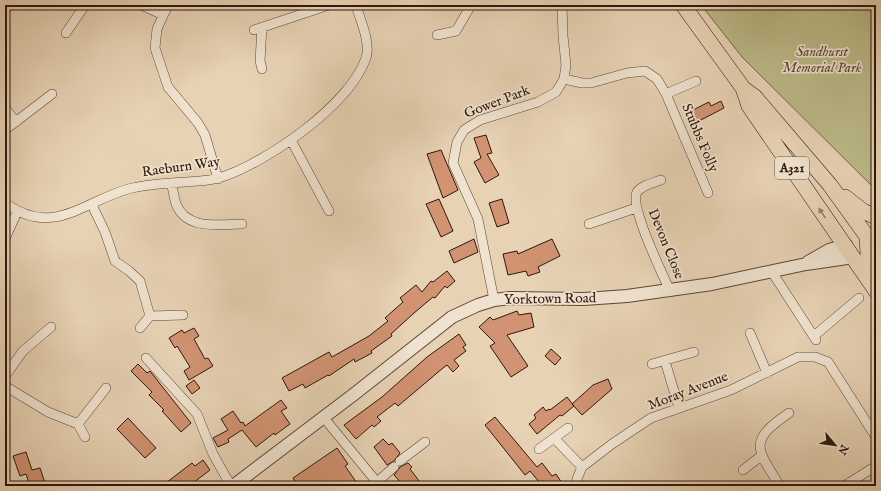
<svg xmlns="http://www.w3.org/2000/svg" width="881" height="491" viewBox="0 0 881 491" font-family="'IM FELL English',serif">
	<rect width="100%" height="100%" fill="#e7d2b4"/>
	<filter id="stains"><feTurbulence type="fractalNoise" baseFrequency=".005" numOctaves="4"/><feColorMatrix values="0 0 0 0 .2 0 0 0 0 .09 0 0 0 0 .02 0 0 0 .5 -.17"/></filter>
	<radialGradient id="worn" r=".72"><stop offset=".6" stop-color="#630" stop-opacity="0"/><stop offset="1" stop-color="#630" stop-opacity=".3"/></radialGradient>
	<!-- green -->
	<path fill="#bcba89" stroke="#76684b" d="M701 5H876V187L872 186 743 58Z"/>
	<!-- building -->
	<path fill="#d19372" stroke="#2f170d" d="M721 101 724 108 697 122 691 111 709 102 711 106Z
		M486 135 492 153 487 154 499 175 485 183 474 162 481 158 474 138Z
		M441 150 458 190 443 198 427 154Z
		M439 199 453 231 441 237 426 204Z
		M502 199 509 223 497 227 489 203Z
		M474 239 478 252 454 263 449 251Z
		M552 239 560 256 538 267 540 272 528 276 526 271 508 275 503 254 517 251 518 254Z
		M447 271 455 281 447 288 445 286 435 298 433 297 414 313 391 334 392 336 371 351 372 353 355 362 354 359 329 376 328 375 305 388 303 384 289 391 282 378 329 352 332 357 369 336 388 321 385 318 403 302 400 298 416 285 422 292 431 281 433 282Z
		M517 311 519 315 531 313 534 327 507 335 528 366 511 377 490 346 495 343 479 327 490 317 493 320Z
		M194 328 199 336 194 339 205 359 208 358 213 366 189 380 184 371 190 367 177 346 175 348 169 338 182 330 184 333Z
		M459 334 466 345 463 347 466 351 454 360 459 366 453 372 447 365 443 368 398 406 395 403 377 417 381 421 374 427 372 425 356 439 344 425 382 397 427 357Z
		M551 349 561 358 555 365 545 356Z
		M138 364 147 373 150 371 191 423 181 432 162 411 164 410 149 395 152 392 131 371Z
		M608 379 612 389 582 415 572 404 593 385Z
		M194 380 200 388 192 394 186 386Z
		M567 397 574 406 562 416 560 415 537 434 529 424 536 418 534 415 543 407 546 411 549 409 550 410Z
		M281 400 287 408 281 411 290 424 275 435 274 433 256 447 242 430 228 439 229 442 218 447 213 438 228 430 221 419 233 411 241 423 243 422 245 426Z
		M495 417 537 467 542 463 552 476 556 474 564 486H547L543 481 540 483 530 471 525 475 485 425Z
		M128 418 156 448 145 458 117 429Z
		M383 439 389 445 392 443 400 453 394 461 387 465 374 447Z
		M337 448 348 464 345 466 359 486H298L293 478Z
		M26 452 32 470 40 468 46 486H30L26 474 20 476 13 456Z
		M203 460 210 470 189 486H162L192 463 195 466Z
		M408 463 412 467 410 469 423 486H404L394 475 400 467Z"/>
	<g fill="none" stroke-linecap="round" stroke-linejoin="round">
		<!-- minor casing -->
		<g stroke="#5d4637" stroke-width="10">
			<path id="minor" d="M141 5 163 15
				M168 5 157 29 155 48 168 87 198 123 205 135 218 179
				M498 5H505
				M262 27 260 61 262 69
				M254 30 329 5
				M66 33 85 5
				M437 35 456 31 471 5
				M564 79 582 83H591L627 73 645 71 657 79 666 94 708 193
				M666 94 696 81
				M5 108 16 122
				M5 130 52 94
				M291 140 329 211
				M661 180C653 183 642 185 637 192 629 206 663 275 670 291
				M171 183C173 189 174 197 176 204 187 231 219 224 242 224
				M5 203C54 239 86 199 132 188 150 184 168 183 186 182 197 181 209 181 219 178 265 164 350 105 366 58 371 42 360 20 356 5
				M92 205 105 232 115 261 129 271 140 281 150 316 140 328
				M589 224 636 208
				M5 239 17 212
				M772 272 816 340
				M494 300 478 219 453 163 457 142 464 130 480 120 538 102 556 92 564 79 566 65 563 36 562 5
				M150 316 183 315
				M750 333 767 373
				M814 336 859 298
				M146 358 197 414 213 454 231 486
				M665 361 679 408
				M652 364 694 352
				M5 376 23 351 51 327
				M5 386 48 412 78 424 85 437
				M324 418 380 486
				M78 424 106 388
				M554 438 582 467
				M539 449 568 428
				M400 461 425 442
				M743 470 761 456
				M377 482 394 467
				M576 486 577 479 582 467 612 444 651 418 731 390 798 357H815L828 362 876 437
				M780 486C756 448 748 441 789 413
				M844 486 876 466"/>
		</g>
		<!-- tertiary casing -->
		<g stroke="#5d4637" stroke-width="14">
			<path id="tertiary" d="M808 262 829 250 846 245
				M233 486 353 395 452 317 478 305 494 300 511 298 584 299 627 296 712 284 806 264 854 257"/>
		</g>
		<!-- primary casing -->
		<g stroke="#2f170d" stroke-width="16">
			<path id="primary" d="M683 5 743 88 749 106 876 291
				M744 89 755 97 830 185 876 249
				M845 197 863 211 876 217
				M867 237 868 254 876 271"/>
		</g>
		<!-- minor -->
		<use href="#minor" stroke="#efe2ce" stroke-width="9"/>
		<!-- tertiary -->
		<use href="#tertiary" stroke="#efe2ce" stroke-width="12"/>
		<!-- primary -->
		<use href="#primary" stroke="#e7d2b4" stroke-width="15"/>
	</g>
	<!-- one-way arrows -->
	<defs><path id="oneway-solid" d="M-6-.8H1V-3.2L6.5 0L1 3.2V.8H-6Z"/></defs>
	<use fill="#947e69" href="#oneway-solid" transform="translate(822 213) rotate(-124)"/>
	<g text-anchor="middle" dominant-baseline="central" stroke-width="3.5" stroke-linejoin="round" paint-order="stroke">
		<!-- shield labels -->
		<rect fill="#efe2ce" stroke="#695447" stroke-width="1" x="775" y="157" width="34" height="22" rx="3"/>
		<g font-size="13" font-weight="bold" fill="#2f170d">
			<text x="792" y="168">A321</text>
		</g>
		<!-- park labels -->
		<g font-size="14" font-style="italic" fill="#594832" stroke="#efe2ce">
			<text x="822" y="52">Sandhurst<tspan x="822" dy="16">Memorial Park</tspan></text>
		</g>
		<!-- street labels -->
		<g font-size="14" fill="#2f170d" stroke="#efe2ce">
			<text transform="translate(497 102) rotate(-21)">Gower Park</text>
			<text transform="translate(700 138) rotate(67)">Stubbs Folly</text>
			<text transform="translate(181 167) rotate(-8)">Raeburn Way</text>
			<text transform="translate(666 244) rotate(68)">Devon Close</text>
			<text transform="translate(550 299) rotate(-1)">Yorktown Road</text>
			<text transform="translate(688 391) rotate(-21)">Moray Avenue</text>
		</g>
	</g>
	<!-- margin -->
	<rect width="881" height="491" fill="none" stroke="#e7d2b4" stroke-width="20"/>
	<rect x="6" y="6" width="869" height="479" fill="none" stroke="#2f170d" stroke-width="2"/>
	<rect x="10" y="10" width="861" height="471" fill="none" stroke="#2f170d"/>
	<!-- north arrow -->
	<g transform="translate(835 445) rotate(119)" stroke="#efe2ce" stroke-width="3" paint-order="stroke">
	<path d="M0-3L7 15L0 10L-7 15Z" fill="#2f170d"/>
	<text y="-6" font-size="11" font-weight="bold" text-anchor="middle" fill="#2f170d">N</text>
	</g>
	<rect width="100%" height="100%" filter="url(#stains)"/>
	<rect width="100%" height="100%" fill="url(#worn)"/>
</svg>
